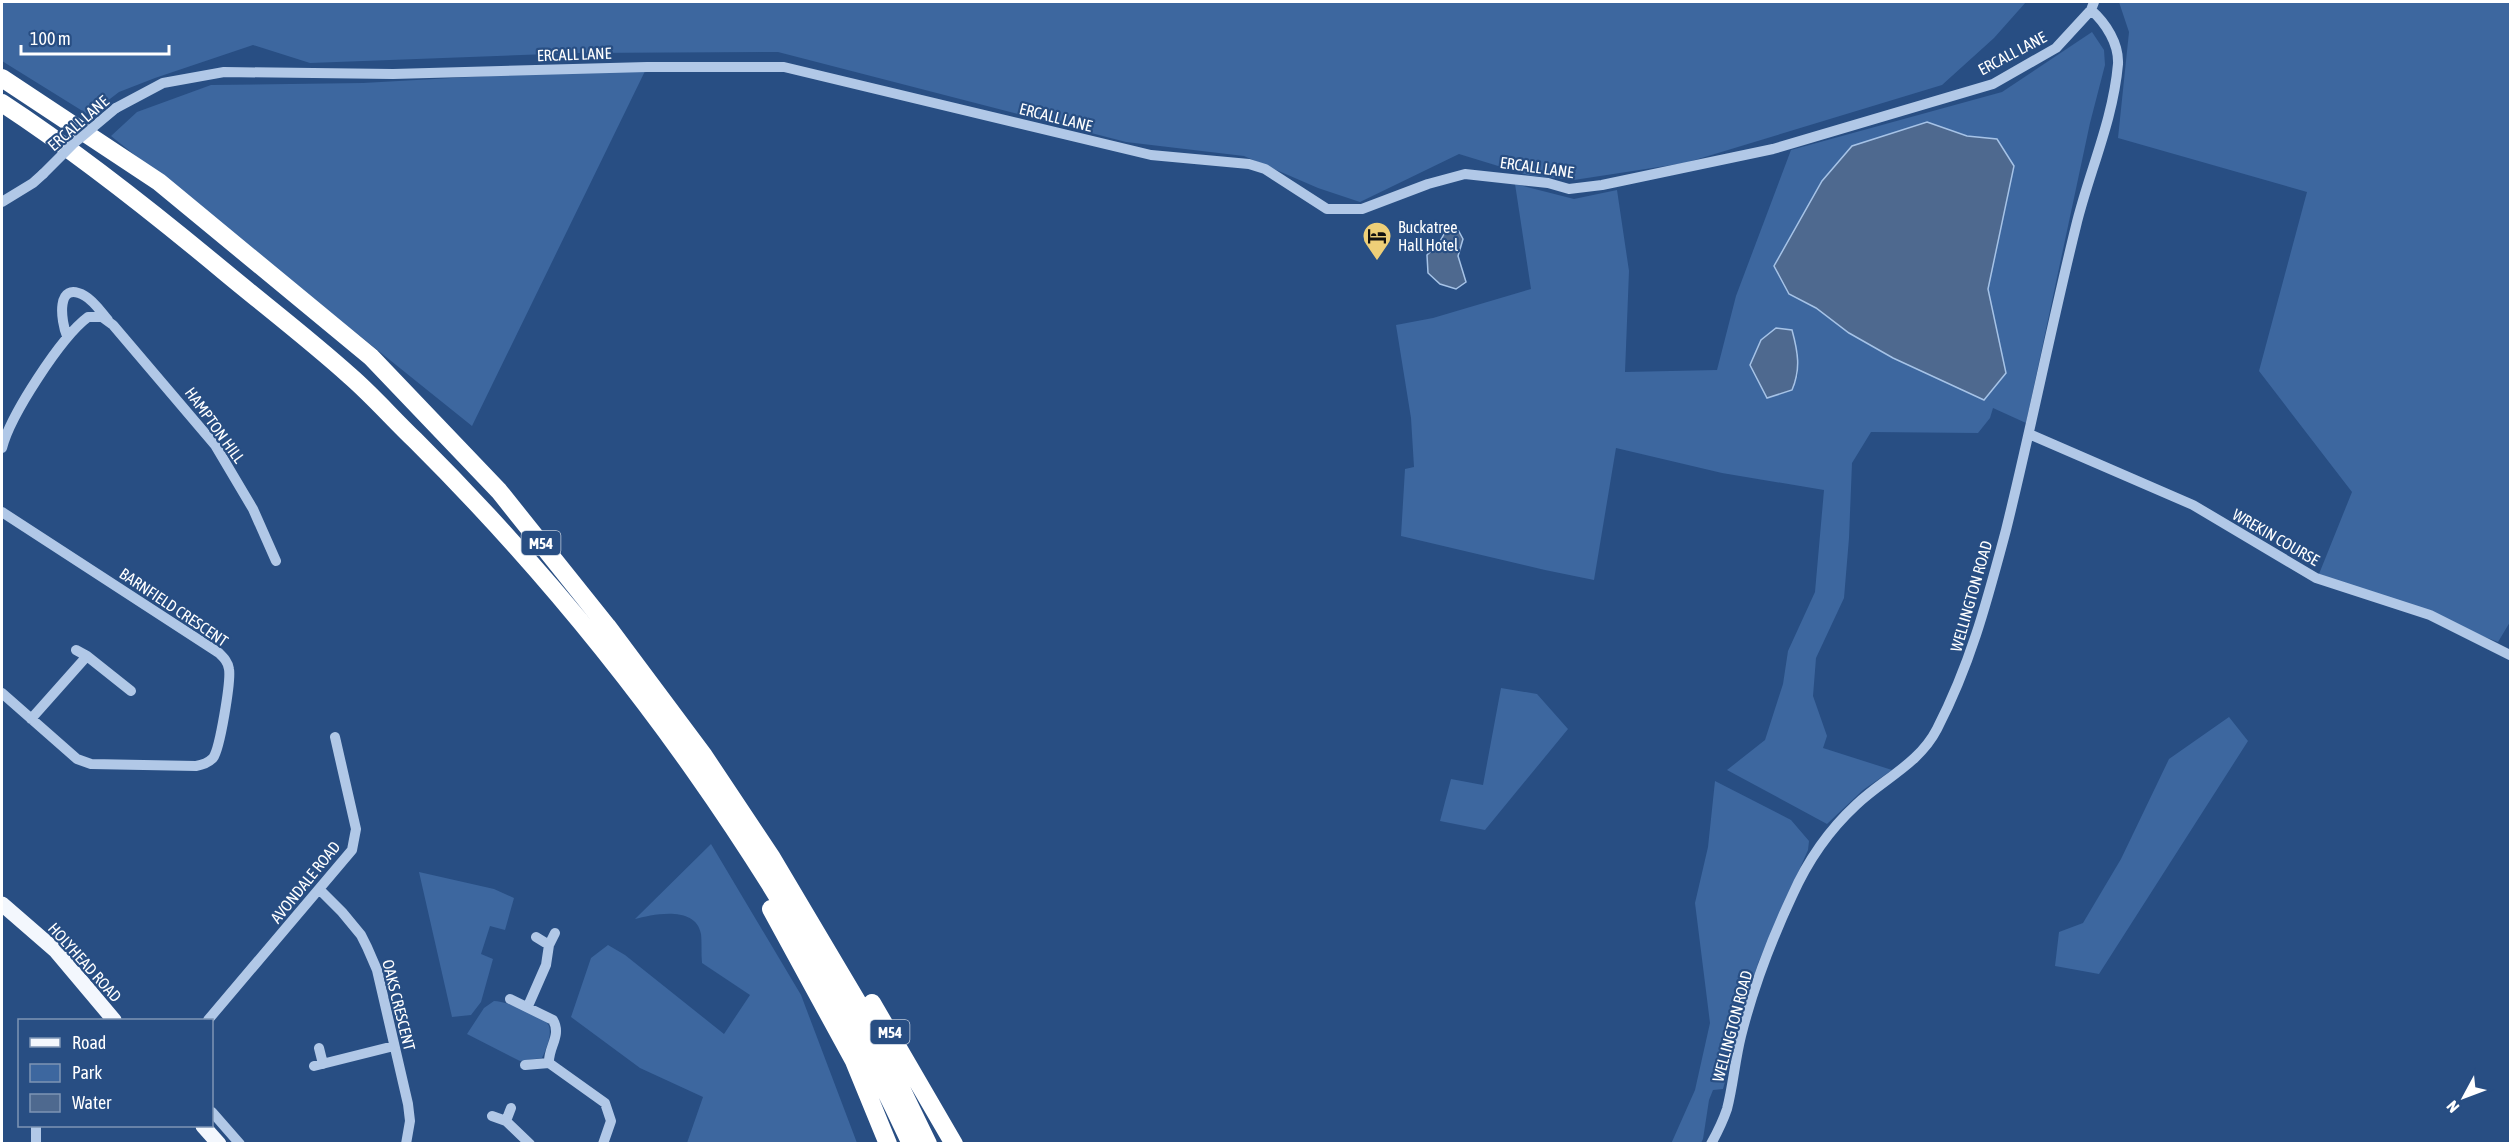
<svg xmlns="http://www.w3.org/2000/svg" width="2512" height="1145" viewBox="0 0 2512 1145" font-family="'Asap Condensed',sans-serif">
	<rect width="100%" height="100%" fill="#284e83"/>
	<!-- green -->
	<path fill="#3d679f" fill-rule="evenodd" d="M2 2H2026L1994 38 1942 85 1685 163 1574 180 1528 175 1459 154 1360 202 1318 188 1244 156 1126 142 778 52 575 53 310 63 253 45 155 78 119 92 89 115 2 61Z
		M2119 2H2510V622L2498 642 2319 574 2352 492 2259 371 2307 192 2118 138 2129 32Z
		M2092 32 2104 50 2105 65 2090 123 2026 423 1993 408 1990 418 1978 433 1871 432 1852 463 1849 538 1844 598 1816 658 1813 696 1827 736 1823 748 1892 770 1863 790 1827 824 1727 770 1765 740 1783 684 1788 651 1815 592 1824 490 1722 473 1616 448 1594 580 1545 570 1401 536 1405 469 1414 467 1411 418 1396 325 1433 318 1531 289 1515 184 1574 199 1617 190 1629 271 1625 372 1717 370 1736 296 1791 150 2002 92ZM1927 123 1967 136 1997 139 2014 166 1988 289 2006 373 1849 333 1816 308ZM1776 328 1798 353V375L1792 390 1750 364 1762 339Z
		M647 67 472 426 111 136 137 112 211 85 363 83Z
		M1501 688 1537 694 1568 729 1485 830 1440 821 1451 779 1483 785Z
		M2229 717 2248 741 2099 974 2055 966 2059 932 2083 923 2121 859 2169 759Z
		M1715 781 1791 820 1809 841 1808 850 1758 963 1723 1089 1713 1090 1709 1100 1703 1139 1701 1143 1671 1144 1695 1090 1710 1023 1695 903 1708 847Z
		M711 844 801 995 857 1143H687L703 1097 640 1068 571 1017 591 958 608 945 625 955 724 1034 750 995 702 963C701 953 702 943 701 934 696 905 653 914 635 919Z
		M419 872 494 889 514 898 505 930 490 926 481 954 493 959 481 1002 471 1015 452 1017Z
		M494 1001C507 1002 544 1013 549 1026 552 1036 546 1049 542 1058L520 1061 467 1034 484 1008Z"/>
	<!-- water -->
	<path fill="#4e698f" stroke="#a6c3e7" stroke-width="1.5" d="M1927 122 1967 136 1997 139 2014 166 1988 289 2006 373 1984 400 1893 358 1849 333 1816 308 1789 294 1774 266 1822 181 1852 146Z
		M1448 227 1458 230 1463 239 1458 256 1466 282 1456 289 1440 284 1428 273 1427 255 1439 243Z
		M1776 328 1792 330C1798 352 1801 369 1792 390L1767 398 1750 365 1761 340Z"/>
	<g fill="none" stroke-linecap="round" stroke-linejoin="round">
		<!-- minor -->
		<path stroke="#b1c8e7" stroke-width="10" d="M116 108 163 83 224 72 393 74 647 67H784L1151 155 1249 164 1265 169 1327 209H1362L1428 184 1465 174 1548 183 1569 189 1602 185 1773 149 1993 84 2056 48 2091 10 2094 2
			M2 202 33 183 43 174
			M67 336C61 322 55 279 85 296 94 301 101 312 108 320
			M2029 434 2193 505 2316 578 2430 615 2510 655
			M2 448C10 416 61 337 88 317H102L113 325 215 445 253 509 276 561
			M2 512 219 653C224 658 228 662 229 669 231 681 220 749 213 758 208 763 202 765 196 766L91 764 77 759 2 693
			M76 650 87 656 131 691
			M31 719 87 656
			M320 890 342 912 361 935 367 947 377 970 408 1104 410 1121 406 1144
			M536 937 549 945
			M510 999 553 1020C562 1036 548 1047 549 1063L605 1103 611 1121 603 1144
			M528 1006 546 965 549 945 555 933
			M208 1020 352 850 356 829 335 737
			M319 1048 323 1064
			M525 1065 549 1063
			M314 1066 394 1046
			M212 1112 240 1144
			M492 1116 506 1121 530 1144
			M506 1121 511 1108
			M36 1126V1144
			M1711 1144C1717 1133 1723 1121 1727 1109 1733 1086 1735 1060 1741 1036 1753 988 1771 941 1792 896 1807 862 1829 830 1856 805 1883 779 1919 764 1937 729 1971 663 1987 601 2006 530 2031 429 2051 327 2076 226 2089 172 2113 121 2118 64 2119 44 2106 23 2091 10"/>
		<!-- major -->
		<path stroke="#f3f7fd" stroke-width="15" d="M2 904 55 950 114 1020
			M203 1126 219 1144"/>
		<!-- highway -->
		<path stroke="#fff" stroke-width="18" d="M2 78 159 182 371 357 499 491 607 626 704 756 772 858 867 1018 928 1144
			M2 103C80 154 154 213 226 273 267 307 310 340 350 376 373 396 393 419 415 440 619 643 790 883 911 1144
			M771 909 854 1061 888 1144
			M872 1003 954 1144"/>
		<!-- minor-bridge -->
		<path stroke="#b1c8e7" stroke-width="10" d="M43 174 73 144 116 108"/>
	</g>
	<!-- icons -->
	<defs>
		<g id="hotel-pin" transform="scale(1.5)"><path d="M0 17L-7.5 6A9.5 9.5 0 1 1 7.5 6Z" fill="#eecf78" stroke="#284e83"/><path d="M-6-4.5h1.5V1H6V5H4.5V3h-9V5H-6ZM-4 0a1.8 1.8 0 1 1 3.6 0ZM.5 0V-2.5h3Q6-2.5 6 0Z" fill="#111"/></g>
	</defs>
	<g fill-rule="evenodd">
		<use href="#hotel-pin" x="1377" y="236"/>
	</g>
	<g text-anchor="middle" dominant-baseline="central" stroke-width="4.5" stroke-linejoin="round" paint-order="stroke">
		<!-- shield labels -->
		<g fill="#284e83" stroke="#becada" stroke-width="1.5">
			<rect x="521.5" y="531" width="39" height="24" rx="4.5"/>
			<rect x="870.5" y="1020" width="39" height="24" rx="4.5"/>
		</g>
		<g font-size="15" font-weight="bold" fill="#fff">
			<text x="541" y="543">M54</text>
			<text x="890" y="1032">M54</text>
		</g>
		<!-- street labels -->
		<g font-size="16" fill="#fff" stroke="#284e83">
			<text transform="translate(2012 53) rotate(-28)">ERCALL LANE</text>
			<text transform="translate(574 54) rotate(-2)">ERCALL LANE</text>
			<text transform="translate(1056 117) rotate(14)">ERCALL LANE</text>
			<text transform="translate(78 123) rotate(-41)">ERCALL LANE</text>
			<text transform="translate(1537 167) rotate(8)">ERCALL LANE</text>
			<text transform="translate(215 425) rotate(54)">HAMPTON HILL</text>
			<text transform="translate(2276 537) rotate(30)">WREKIN COURSE</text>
			<text transform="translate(1971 596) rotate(-74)">WELLINGTON ROAD</text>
			<text transform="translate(174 607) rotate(34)">BARNFIELD CRESCENT</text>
			<text transform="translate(305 882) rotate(-51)">AVONDALE ROAD</text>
			<text transform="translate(85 962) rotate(48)">HOLYHEAD ROAD</text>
			<text transform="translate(399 1005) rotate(76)">OAKS CRESCENT</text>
			<text transform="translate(1732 1026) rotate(-75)">WELLINGTON ROAD</text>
		</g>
		<!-- poi labels -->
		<g font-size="16" fill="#fff" stroke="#284e83" text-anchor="start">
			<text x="1398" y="227">Buckatree<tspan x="1398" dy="18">Hall Hotel</tspan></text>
		</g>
	</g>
	<!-- border -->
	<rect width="2512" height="1145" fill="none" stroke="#ffffff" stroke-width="6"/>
	<!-- legend -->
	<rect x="18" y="1019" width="195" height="108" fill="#284e83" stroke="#7e95b5" stroke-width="1.5"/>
	<rect x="30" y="1038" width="30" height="9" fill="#f3f7fd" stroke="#7e95b5" stroke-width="1.5"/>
	<text x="72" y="1049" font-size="18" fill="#ffffff">Road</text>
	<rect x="30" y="1064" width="30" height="18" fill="#3d679f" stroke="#7e95b5" stroke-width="1.5"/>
	<text x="72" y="1079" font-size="18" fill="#ffffff">Park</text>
	<rect x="30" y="1094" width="30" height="18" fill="#4e698f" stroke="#7e95b5" stroke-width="1.5"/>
	<text x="72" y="1109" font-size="18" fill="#ffffff">Water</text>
	<!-- north arrow -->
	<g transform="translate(2464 1097) rotate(229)" stroke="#284e83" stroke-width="4.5" paint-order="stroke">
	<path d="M0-4.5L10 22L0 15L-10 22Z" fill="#ffffff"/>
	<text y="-9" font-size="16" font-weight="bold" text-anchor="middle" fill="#ffffff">N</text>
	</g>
	<!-- scale -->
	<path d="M21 45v9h148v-9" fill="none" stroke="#ffffff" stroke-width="3"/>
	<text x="30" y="45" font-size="18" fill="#ffffff" stroke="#284e83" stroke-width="4.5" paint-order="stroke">100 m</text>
</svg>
